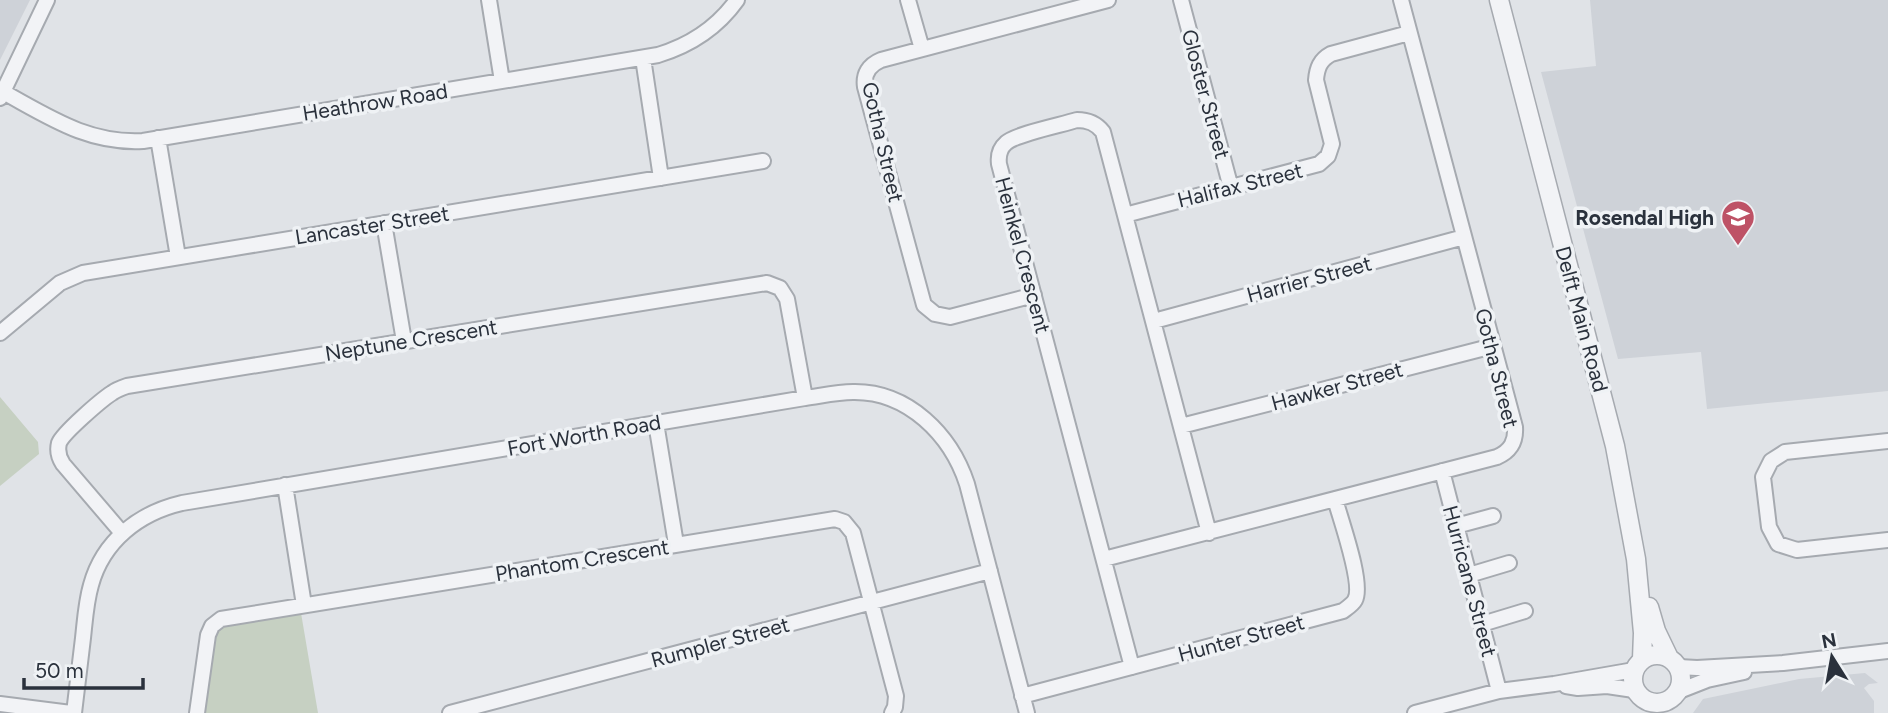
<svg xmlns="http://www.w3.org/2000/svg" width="1888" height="713" viewBox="0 0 1888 713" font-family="Figtree,sans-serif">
	<rect width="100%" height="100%" fill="#e0e3e7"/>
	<!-- built -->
	<path fill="#ced2d8" d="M0 0H30L0 60Z
		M1590 0H1888V391L1707 409 1701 352 1618 359 1541 72 1596 66Z
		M1865 673 1878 683 1869 684 1864 688 1874 701V713H1693L1703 699 1799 679Z"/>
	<!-- green -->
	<path fill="#c6d0c2" d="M0 397 38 442 39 454 0 486Z
		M301 613 318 713H204L214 636 219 629 226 624Z"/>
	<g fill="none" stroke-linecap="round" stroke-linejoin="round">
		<!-- minor casing -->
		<g stroke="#a6aab0" stroke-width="18">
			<path id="minor" d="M489 0 502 81
				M908 0 922 49
				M1181 0 1231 188
				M643 58 661 178
				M3 92C49 117 88 144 143 141L658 55C691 45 717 28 737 0
				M0 98 47 0
				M158 138 178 257
				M1125 215 1319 164 1328 156 1332 144 1316 80C1317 68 1320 60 1331 54L1409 33
				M384 223 404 341
				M1034 295 950 317 935 314 924 305 865 87C863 74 869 65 881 60L1108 0
				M1154 321 1464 237
				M0 333 60 283 83 273 763 161
				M656 423 676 544
				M1181 426 1493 346
				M1888 441 1785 452 1771 461 1763 477 1769 527 1778 544 1797 550 1888 540
				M1442 471 1499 691
				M285 485 304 605
				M1456 526 1493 516
				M122 533 63 464C59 458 57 451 59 443 63 433 101 400 112 393 116 390 121 388 127 386L767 283 780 288 787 299 805 398
				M1104 559 1497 457C1511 451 1516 441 1515 427L1401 0
				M1469 575 1509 563
				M1482 624 1525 611
				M1132 667 999 164C998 156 999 149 1006 143 1016 134 1061 125 1077 120 1088 120 1096 123 1103 132L1209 533
				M1679 667 1697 668 1783 663 1888 651
				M1566 686 1578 688 1607 686 1634 690
				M1679 691 1707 680 1744 672
				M1022 696 1343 611C1347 608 1353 604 1355 600 1364 584 1340 518 1335 499
				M0 704 71 713
				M74 713C77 688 80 663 83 638 85 620 86 602 91 585 103 541 139 513 182 503L805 398C820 396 837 392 853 392 908 391 951 435 967 484L1027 713
				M197 713 208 635 212 626 221 619 835 519 844 522 853 533 896 696 895 707 892 713
				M450 713 990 571
				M1415 713 1499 691 1554 684 1634 670"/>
		</g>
		<!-- tertiary casing -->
		<g stroke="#a6aab0" stroke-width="21">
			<path id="tertiary" d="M1499 0 1615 446 1636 559 1643 633 1642 659
				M1649 607 1656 631 1669 658
				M1633 679a24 24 0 1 1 48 0a24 24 0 1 1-48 0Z"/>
		</g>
		<!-- minor -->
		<use href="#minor" stroke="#f2f3f6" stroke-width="14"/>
		<!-- tertiary -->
		<use href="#tertiary" stroke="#f2f3f6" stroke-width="18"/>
	</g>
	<!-- icons -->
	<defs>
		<g id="school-pin" transform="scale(1.75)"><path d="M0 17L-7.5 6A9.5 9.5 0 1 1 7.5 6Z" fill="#be5266" stroke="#eff2f5"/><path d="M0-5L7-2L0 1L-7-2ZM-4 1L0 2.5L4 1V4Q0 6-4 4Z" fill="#fff"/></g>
	</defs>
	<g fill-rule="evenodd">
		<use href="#school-pin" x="1738" y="217"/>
	</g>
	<g text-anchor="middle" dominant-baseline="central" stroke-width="7" stroke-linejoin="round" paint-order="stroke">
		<!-- street labels -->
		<g font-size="21" fill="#2a313c" stroke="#eff2f5">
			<text transform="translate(1206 94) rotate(75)">Gloster Street</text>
			<text transform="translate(375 102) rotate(-9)">Heathrow Road</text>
			<text transform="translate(883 142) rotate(77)">Gotha Street</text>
			<text transform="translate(1240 185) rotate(-14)">Halifax Street</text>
			<text transform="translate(372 225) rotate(-9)">Lancaster Street</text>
			<text transform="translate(1023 255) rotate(75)">Heinkel Crescent</text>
			<text transform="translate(1309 279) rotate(-15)">Harrier Street</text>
			<text transform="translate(1582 319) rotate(75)">Delft Main Road</text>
			<text transform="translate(411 340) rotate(-9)">Neptune Crescent</text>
			<text transform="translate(1497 368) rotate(76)">Gotha Street</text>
			<text transform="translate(1337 386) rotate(-15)">Hawker Street</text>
			<text transform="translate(584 435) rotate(-10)">Fort Worth Road</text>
			<text transform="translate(582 560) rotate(-9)">Phantom Crescent</text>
			<text transform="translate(1470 581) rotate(75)">Hurricane Street</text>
			<text transform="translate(1241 638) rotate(-15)">Hunter Street</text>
			<text transform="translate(720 642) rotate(-15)">Rumpler Street</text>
		</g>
		<!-- poi labels -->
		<g font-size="21" font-weight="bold" fill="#2a313c" stroke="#eff2f5" text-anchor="end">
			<text x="1714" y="217">Rosendal High</text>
		</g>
	</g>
	<!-- north arrow -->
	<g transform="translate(1832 657) rotate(349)" stroke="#eff2f5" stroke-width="5" paint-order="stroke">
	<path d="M0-5L12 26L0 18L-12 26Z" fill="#2a313c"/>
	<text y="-10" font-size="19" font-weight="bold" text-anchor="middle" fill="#2a313c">N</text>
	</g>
	<!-- scale -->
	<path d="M24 678v10h119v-10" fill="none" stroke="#2a313c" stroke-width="3.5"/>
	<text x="35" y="678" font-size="21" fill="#2a313c" stroke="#eff2f5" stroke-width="5" paint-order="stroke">50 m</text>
</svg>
